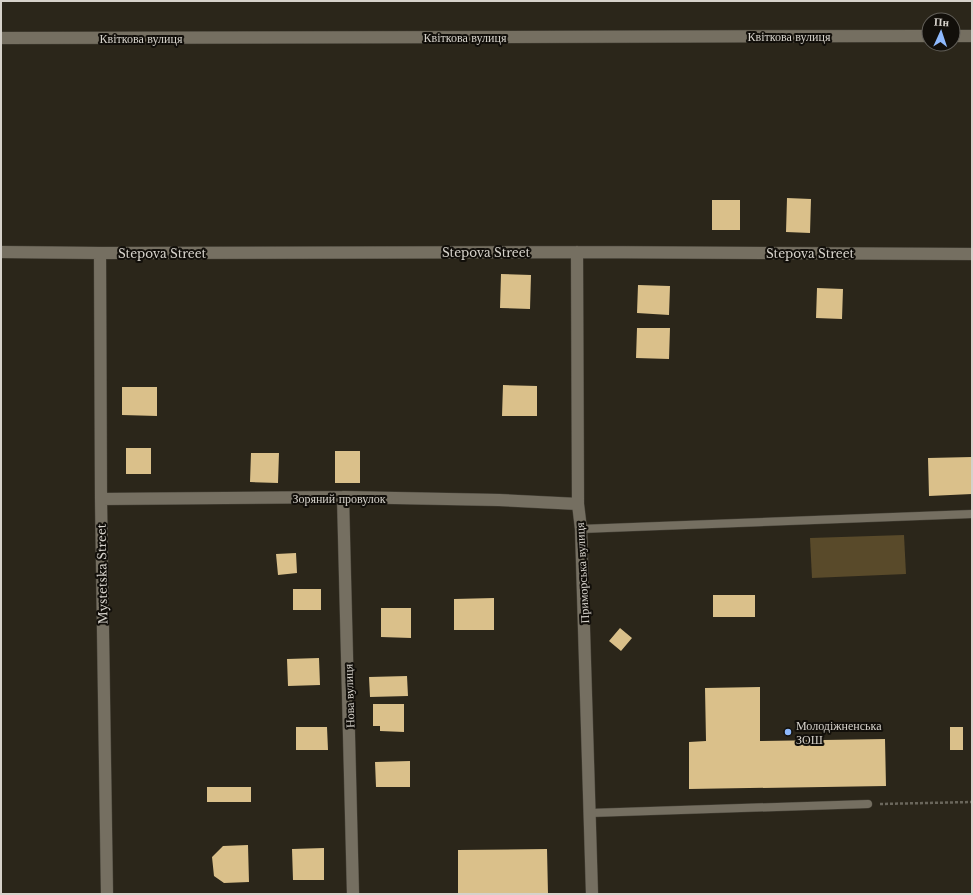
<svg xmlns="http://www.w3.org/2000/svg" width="973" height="895" viewBox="0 0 973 895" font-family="'Libre Baskerville',serif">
	<rect width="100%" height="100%" fill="#2b261a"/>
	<!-- green -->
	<path fill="#594a2a" d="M904 535 906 574 812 578 810 538Z"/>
	<!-- building -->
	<path fill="#dac08a" d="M787 198 811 199 810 233 786 232Z
		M712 200H740V230H712Z
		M501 274 531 275 530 309 500 308Z
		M638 285 670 286 669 315 637 313Z
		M817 288 843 289 842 319 816 318Z
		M637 328H670L669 359 636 358Z
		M503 385 537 386V416H502Z
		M122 387H157V416L122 415Z
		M126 448H151V474H126Z
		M335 451H360V483H335Z
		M251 453H279L278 483 250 482Z
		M972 457V494L929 496 928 458Z
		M296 553 297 573 278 575 276 554Z
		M293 589H321V610H293Z
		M713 595H755V617H713Z
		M494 598V630H454V599Z
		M381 608H411V638L381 637Z
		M620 628 632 638 621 651 609 641Z
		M319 658 320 685 288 686 287 659Z
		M407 676 408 696 370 697 369 677Z
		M760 687V741L885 739 886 786 689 789V742L706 741 705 688Z
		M373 704H404V732L380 731V726H373Z
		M296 727H327L328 750H296Z
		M950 727H963V750H950Z
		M410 761V787H376L375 762Z
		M207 787H251V802H207Z
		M248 845 249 882 224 883 214 876 212 857 223 846Z
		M324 848V880H293L292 849Z
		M547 849 548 894H458V850Z"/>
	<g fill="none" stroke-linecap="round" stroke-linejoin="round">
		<!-- service casing -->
		<g stroke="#464238" stroke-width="9">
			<path id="service" d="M581 529 972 514
				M590 813 868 804"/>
		</g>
		<!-- minor casing -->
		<g stroke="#464238" stroke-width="13">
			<path id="minor" d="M953 36H972
				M1 38 929 36
				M1 252 100 253 577 252 972 254
				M577 252 578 504 581 529 592 894
				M100 253 101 499 107 894
				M343 497 353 894
				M101 499 343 497 499 500 578 504"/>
		</g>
		<!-- path -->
		<path stroke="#6a665b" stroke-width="2.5" stroke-dasharray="3 2" stroke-linecap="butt" d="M880 804 972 802"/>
		<!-- service -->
		<use href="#service" stroke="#756f61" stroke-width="8"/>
		<!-- minor -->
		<use href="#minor" stroke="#756f61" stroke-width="12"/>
	</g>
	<!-- markers -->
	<circle fill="#8eb9fd" stroke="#120f0a" stroke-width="1.5" cx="788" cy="732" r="4"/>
	<g text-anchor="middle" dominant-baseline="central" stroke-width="4" stroke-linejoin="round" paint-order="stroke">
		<!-- street labels -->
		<g font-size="12" fill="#d6d2cb" stroke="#120f0a">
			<text x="789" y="36">Квіткова вулиця</text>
			<text x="465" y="37">Квіткова вулиця</text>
			<text x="141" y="38">Квіткова вулиця</text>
			<text x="486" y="252">Stepova Street</text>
			<text x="162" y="253">Stepova Street</text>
			<text x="810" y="253">Stepova Street</text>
			<text x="339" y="498">Зоряний провулок</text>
			<text transform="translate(582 573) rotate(-93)">Приморська вулиця</text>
			<text transform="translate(102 574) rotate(-91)">Mystetska Street</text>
			<text transform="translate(349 696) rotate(-92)">Нова вулиця</text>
		</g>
		<!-- poi labels -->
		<g font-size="12" fill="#d6d2cb" stroke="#120f0a" text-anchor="start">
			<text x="796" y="725">Молодіжненська<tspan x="796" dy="14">ЗОШ</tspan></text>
		</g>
	</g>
	<!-- border -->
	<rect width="973" height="895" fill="none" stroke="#d6d2cb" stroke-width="4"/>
	<!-- north arrow -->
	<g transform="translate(941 32) rotate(3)"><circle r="19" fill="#120f0a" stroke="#605d57"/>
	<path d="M0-3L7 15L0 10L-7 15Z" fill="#8eb9fd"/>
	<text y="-6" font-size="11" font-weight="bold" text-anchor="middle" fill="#d6d2cb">Пн</text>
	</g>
</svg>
